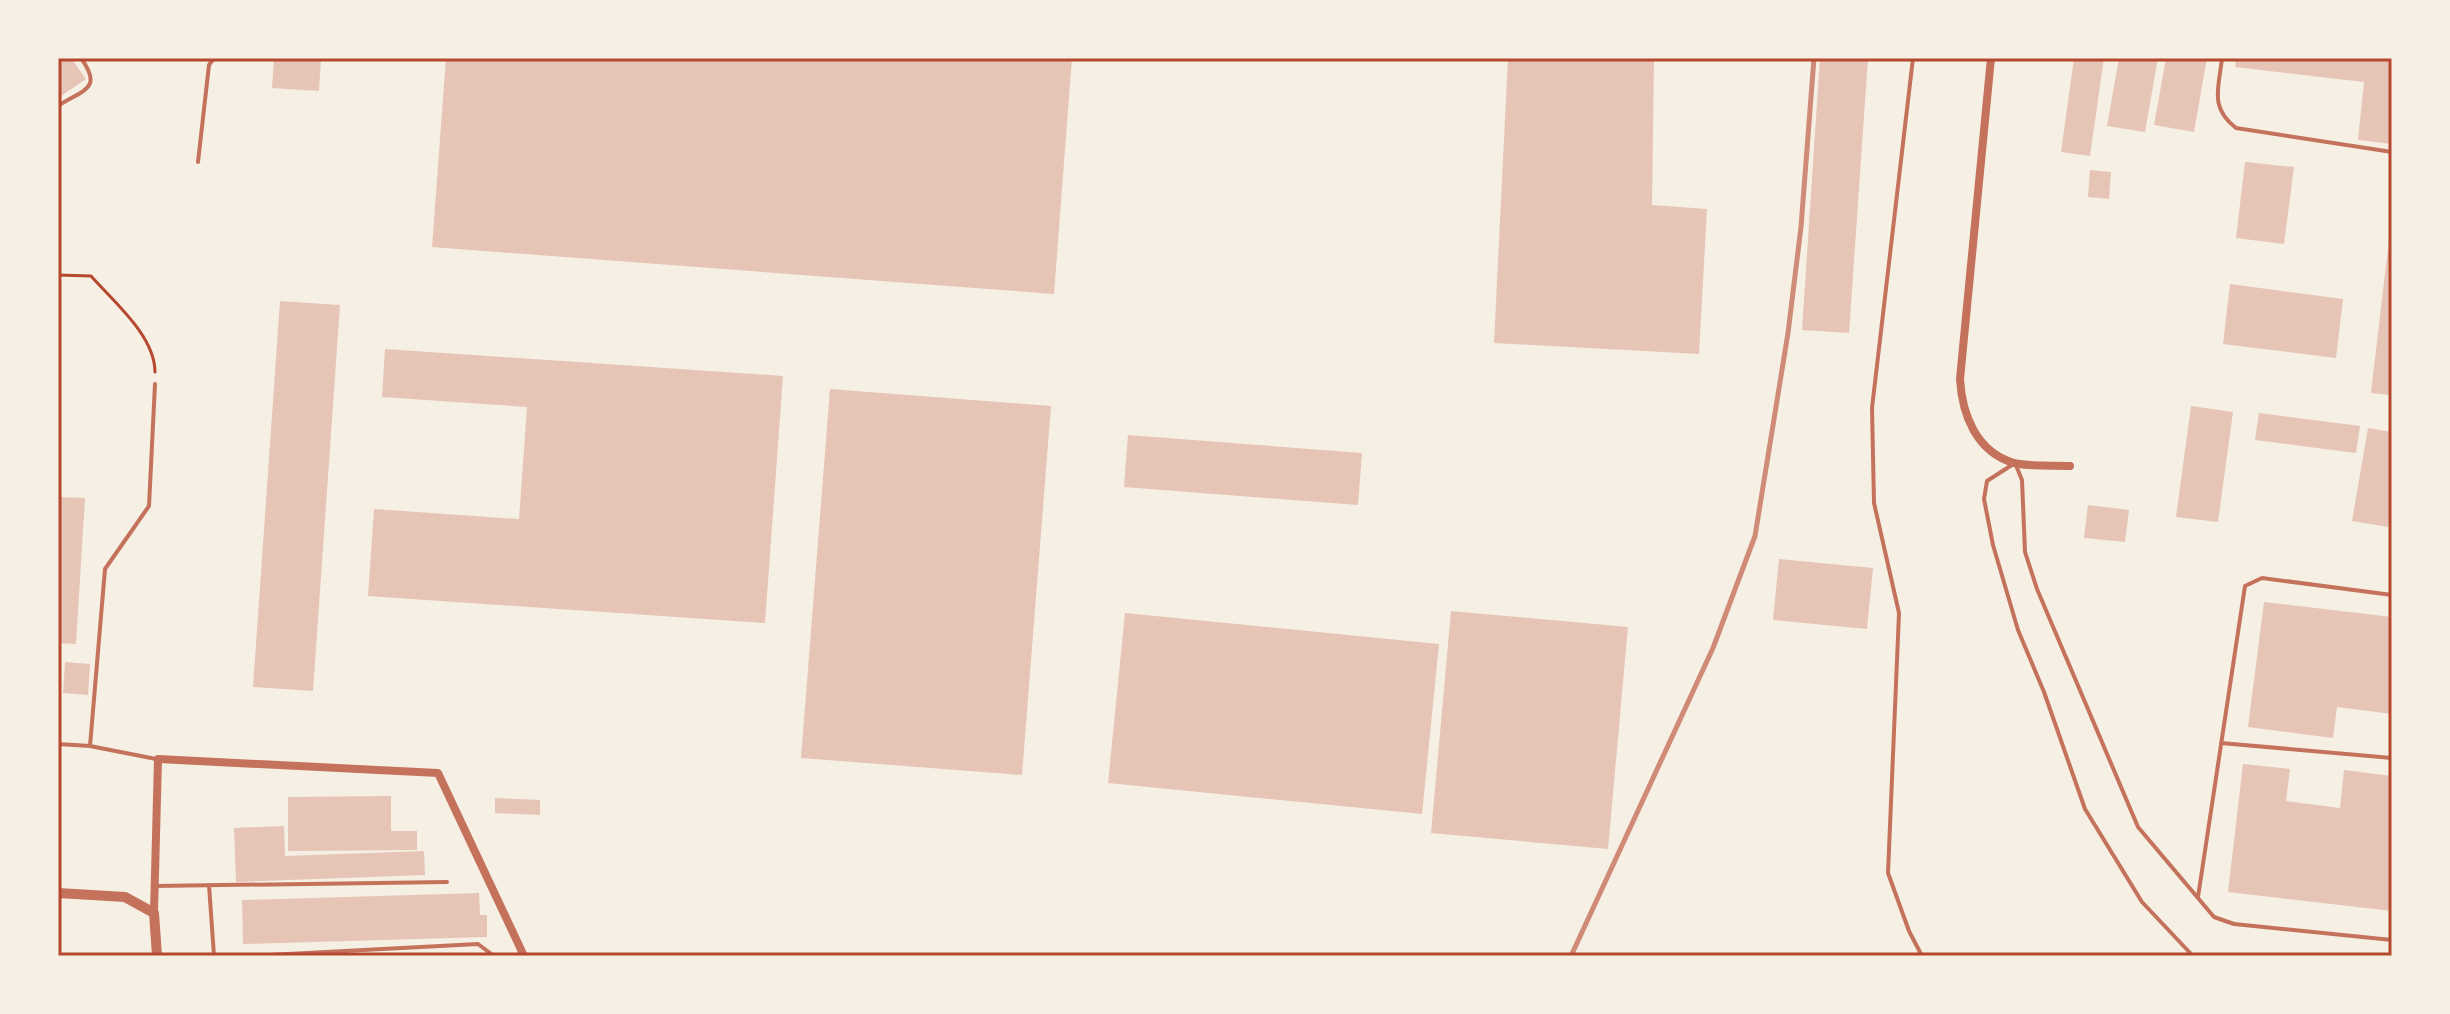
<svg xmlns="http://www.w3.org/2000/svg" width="2450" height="1014" viewBox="0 0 2450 1014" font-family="'Golos Text',sans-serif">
	<rect width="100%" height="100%" fill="#f6efe4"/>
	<!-- building -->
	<path fill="#e6c5b7" d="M58 58H71L86 79 58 98Z
		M274 58H321L319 91 272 88Z
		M446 58H1072L1054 294 432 247Z
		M1508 58H1654L1652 205 1707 209 1699 354 1494 343Z
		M1820 58H1868L1849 333 1802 330Z
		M2074 58H2104L2090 156 2061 152Z
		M2119 58H2158L2145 132 2107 126Z
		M2166 58H2207L2194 132 2154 125Z
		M2236 58H2392V144L2358 140 2364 82 2235 67Z
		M2245 162 2294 167 2284 244 2236 238Z
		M2090 170 2111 172 2109 199 2088 197Z
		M2390 231H2392V395L2371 393Z
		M2230 284 2343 299 2336 358 2223 344Z
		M280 301 340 305 313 691 253 687Z
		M385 349 783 376 765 623 368 596 374 509 519 519 527 407 382 397Z
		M830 389 1051 406 1022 775 801 758Z
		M2191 406 2233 412 2218 522 2176 517Z
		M2259 413 2360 426 2356 453 2255 440Z
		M2368 428 2392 432V504L2388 527 2352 521Z
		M1128 435 1362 453 1358 505 1124 487Z
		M58 497 85 498 76 644 58 643Z
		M2088 505 2129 510 2125 542 2084 538Z
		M1779 559 1873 568 1867 629 1773 620Z
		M2264 602 2392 617V714L2337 707 2333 738 2248 727Z
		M1451 611 1628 627 1608 849 1431 833Z
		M1125 613 1439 644 1422 814 1108 783Z
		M65 662 90 664 88 695 63 693Z
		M2243 764 2290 769 2286 801 2340 808 2344 770 2392 776V911L2228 892Z
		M391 796V831H417V850L288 851V797Z
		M495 798 540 800V815L495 813Z
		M284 826 285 856 424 851 425 875 236 882 234 828Z
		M479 893 480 915H487V937L243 944 242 900Z
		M1234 953H1258V956H1234Z"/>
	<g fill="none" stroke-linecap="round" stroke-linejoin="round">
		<!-- path -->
		<path stroke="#b5482f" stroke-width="3" d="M58 275 91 276C114 302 155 336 155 372"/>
		<!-- service -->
		<path stroke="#c5725c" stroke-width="4" d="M1913 58 1872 408 1874 503 1899 613 1888 873 1909 931 1922 956
			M2222 58C2219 88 2209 107 2236 128L2392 152
			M58 106C84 89 103 89 81 58
			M198 162 209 65 214 58
			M2221 743 2392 758
			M58 744 90 746 156 759
			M90 746 105 569 149 506 155 384
			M209 885 214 956
			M155 886 447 882
			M2198 897 2245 586 2262 578 2392 595
			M251 956 478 944 494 956
			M2193 956 2142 902 2085 809 2044 692 2018 630 1993 545 1984 499 1987 481 2015 463 2022 480 2025 552 2037 589 2138 827 2214 917 2234 924 2392 940"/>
		<!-- minor -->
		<path stroke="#c5725c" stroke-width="8" d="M1991 58 1960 379C1962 414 1976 452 2014 463 2031 467 2053 465 2070 466
			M154 913 158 759 438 773 524 956"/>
		<!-- tertiary -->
		<path stroke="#c5725c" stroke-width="10" d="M58 893 125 897 154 913 157 956"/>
		<!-- rail -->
		<path stroke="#cf8b77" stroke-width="5" d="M1571 956 1713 648 1755 536 1788 333 1801 227 1814 58"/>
	</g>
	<!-- border -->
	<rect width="2450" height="1014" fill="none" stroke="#f6efe4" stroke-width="120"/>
	<rect x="60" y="60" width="2330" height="894" fill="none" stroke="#b5482f" stroke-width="3"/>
</svg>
